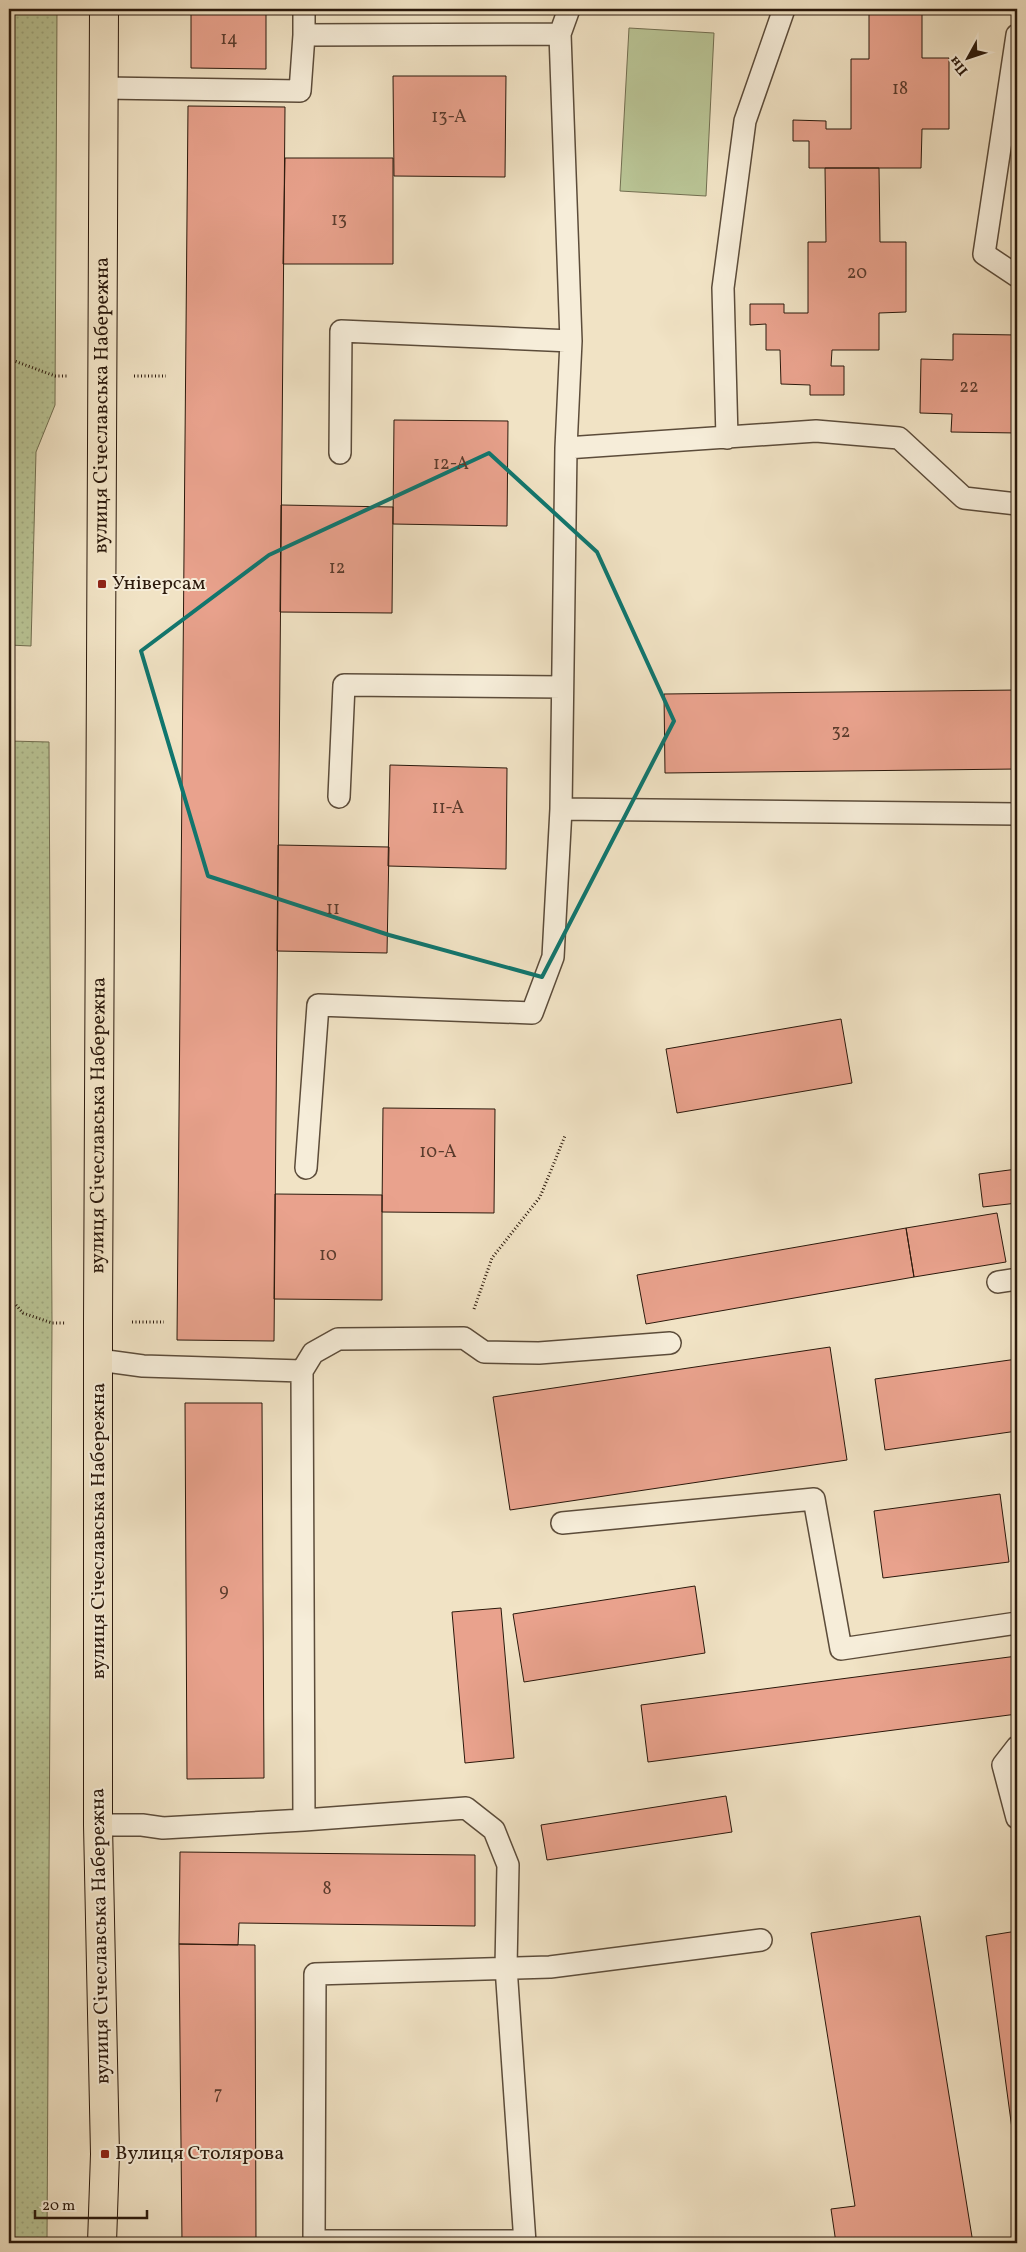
<svg xmlns="http://www.w3.org/2000/svg" width="1026" height="2252" viewBox="0 0 1026 2252" font-family="Vollkorn,serif">
	<defs>
		<pattern id="grass-dots" width="8" height="8" patternUnits="userSpaceOnUse" patternTransform="scale(1.25)"><rect width="8" height="8" fill="#b9c495"/><path d="M2 2h.1M6 6h.1" fill="none" stroke="#9fa87f" stroke-width="1.8" stroke-linecap="round"/></pattern>
	</defs>
	<rect width="100%" height="100%" fill="#f1e3c5"/>
	<filter id="stains"><feTurbulence type="fractalNoise" baseFrequency=".004" numOctaves="4"/><feColorMatrix values="0 0 0 0 .2 0 0 0 0 .09 0 0 0 0 .02 0 0 0 .5 -.17"/></filter>
	<radialGradient id="worn" r=".72"><stop offset=".6" stop-color="#630" stop-opacity="0"/><stop offset="1" stop-color="#630" stop-opacity=".3"/></radialGradient>
	<!-- grass -->
	<path fill="url(#grass-dots)" stroke="#726e50" d="M9 9H57L55 405 36 452 31 646 9 645Z
		M9 741 49 742 52 1323 47 2243H9Z"/>
	<!-- green -->
	<path fill="#b9c495" stroke="#726e50" d="M629 28 714 33 706 196 620 191Z"/>
	<!-- building -->
	<path fill="#e9a28d" stroke="#2b190c" d="M191 9H266V69L191 68Z
		M869 9H922V58H949V129H922L921 168H809V141H793V120L826 121V129H851V59H869Z
		M393 76H506L505 177 394 176Z
		M188 106 285 107 274 1341 177 1340Z
		M285 158H393V264H283Z
		M825 168H879L880 242H906V312L879 313V350H832L831 366H844V395H810V385L781 384 780 350H766V324L750 325V304H784V313H808V242H826Z
		M953 334 1017 335V433L951 432 952 414 920 413 921 359 953 360Z
		M394 420 508 421 507 526 393 524Z
		M1013 457 1017 458V491H1012Z
		M281 505 393 507 392 613 280 612Z
		M1017 690V769L665 773 664 694Z
		M390 765 507 768 506 869 388 866Z
		M278 845 389 847 387 953 277 951Z
		M841 1019 852 1083 677 1113 666 1049Z
		M383 1108 495 1109 494 1213 382 1212Z
		M1017 1169V1203L983 1207 979 1174Z
		M275 1194 382 1195V1300L274 1299Z
		M997 1213 1006 1262 914 1277 906 1228Z
		M906 1228 914 1277 646 1324 637 1275Z
		M830 1347 847 1460 510 1510 493 1397Z
		M1017 1359V1431L885 1450 875 1379Z
		M185 1403H262L264 1778 187 1779Z
		M1000 1494 1009 1562 883 1578 874 1511Z
		M695 1586 705 1653 524 1682 513 1614Z
		M501 1608 514 1758 465 1763 452 1612Z
		M1017 1656V1714L648 1762 641 1705Z
		M726 1796 732 1832 547 1860 541 1825Z
		M180 1852 475 1855V1926L239 1923 238 1945 179 1944Z
		M920 1916 973 2243H836L831 2209 855 2206 811 1933Z
		M1017 1931V2166L986 1936Z
		M179 1944 255 1945 256 2243H182Z"/>
	<g fill="none" stroke-linecap="round" stroke-linejoin="round">
		<!-- service casing -->
		<g stroke="#5c4c3a" stroke-width="24">
			<path id="service" d="M560 34 569 9
				M304 35V9
				M1017 35 984 254 1017 276
				M104 88 300 91 304 35 560 34 571 341 566 448 561 809 553 957 532 1013 318 1005 306 1168
				M727 438 723 288 745 121 784 9
				M566 448 816 431 899 438 964 498 1017 504
				M340 453 341 331 571 341
				M339 797 344 685 562 687
				M561 809 1017 814
				M998 1282 1017 1279
				M99 1360 143 1366 302 1371
				M562 1523 814 1499 841 1649 1017 1623
				M1017 1747 1003 1765 1017 1818
				M304 1820 302 1371 313 1353 338 1339 464 1338 484 1352 539 1353 670 1343
				M98 1825H142L163 1828 304 1820 466 1808 494 1830 508 1865 506 1967 525 2243
				M525 2241H314L315 1974 550 1967 761 1940"/>
		</g>
		<!-- primary casing -->
		<g stroke="#2b190c" stroke-width="30">
			<g id="primary">
				<path id="s1" d="M102 2243 105 2154 98 1825V1322L104 9"/>
			</g>
		</g>
		<!-- path -->
		<path stroke="#2b190c" stroke-width="3" stroke-dasharray="1 2.5" stroke-linecap="butt" d="M9 359 55 376H68
			M134 376H166
			M9 1297 23 1313 52 1323H66
			M474 1309 492 1258 540 1197 565 1136
			M132 1322H164"/>
		<!-- service -->
		<use href="#service" stroke="#f6edd9" stroke-width="21"/>
		<!-- primary -->
		<use href="#primary" stroke="#f1e3c5" stroke-width="28"/>
	</g>
	<!-- marked area -->
	<path fill="none" stroke="#0f766e" stroke-width="4" stroke-linejoin="round" d="M489 453 597 552 674 721 542 977 389 935 208 876 141 651 269 555Z"/>
	<!-- markers -->
	<g fill="#8f2418" stroke="#f6edd9" stroke-width="2">
		<rect x="97" y="579" width="10" height="10" rx="2.5"/>
		<rect x="100" y="2149" width="10" height="10" rx="2.5"/>
	</g>
	<g text-anchor="middle" dominant-baseline="central" stroke-width="4" stroke-linejoin="round" paint-order="stroke">
		<!-- number labels -->
		<g font-size="18" fill="#5a3b2c">
			<text x="229" y="39">14</text>
			<text x="900" y="89">18</text>
			<text x="449" y="117">13-А</text>
			<text x="339" y="220">13</text>
			<text x="857" y="273">20</text>
			<text x="969" y="387">22</text>
			<text x="451" y="464">12-А</text>
			<text x="337" y="568">12</text>
			<text x="841" y="732">32</text>
			<text x="448" y="808">11-А</text>
			<text x="333" y="909">11</text>
			<text x="438" y="1152">10-А</text>
			<text x="328" y="1255">10</text>
			<text x="224" y="1591">9</text>
			<text x="327" y="1889">8</text>
			<text x="218" y="2094">7</text>
		</g>
		<!-- street labels -->
		<g font-size="20" fill="#2b190c" stroke="#f6edd9">
			<text stroke="none"><textPath href="#s1" startOffset="1838">вулиця Січеславська Набережна</textPath></text>
			<text stroke="none"><textPath href="#s1" startOffset="1118">вулиця Січеславська Набережна</textPath></text>
			<text transform="translate(99 1531) rotate(-90)">вулиця Січеславська Набережна</text>
			<text transform="translate(101 1936) rotate(-91)">вулиця Січеславська Набережна</text>
		</g>
		<!-- poi labels -->
		<g font-size="20" fill="#2b190c" stroke="#f6edd9" text-anchor="start">
			<text x="112" y="584">Універсам</text>
			<text x="115" y="2154">Вулиця Столярова</text>
		</g>
	</g>
	<!-- margin -->
	<rect width="1026" height="2252" fill="none" stroke="#f1e3c5" stroke-width="30"/>
	<rect x="10" y="10" width="1006" height="2232" fill="none" stroke="#2b190c" stroke-width="2.5"/>
	<rect x="15" y="15" width="996" height="2222" fill="none" stroke="#2b190c"/>
	<!-- north arrow -->
	<g transform="translate(968 58) rotate(230)" stroke="#f6edd9" stroke-width="4" paint-order="stroke">
	<path d="M0-4L9 19L0 12L-9 19Z" fill="#2b190c"/>
	<text y="-8" font-size="14" font-weight="bold" text-anchor="middle" fill="#2b190c">Пн</text>
	</g>
	<!-- scale -->
	<path d="M35 2210v8h112v-8" fill="none" stroke="#2b190c" stroke-width="2.5"/>
	<text x="42" y="2210" font-size="15" fill="#2b190c" stroke="#f6edd9" stroke-width="4" paint-order="stroke">20 m</text>
	<rect width="100%" height="100%" filter="url(#stains)"/>
	<rect width="100%" height="100%" fill="url(#worn)"/>
</svg>
